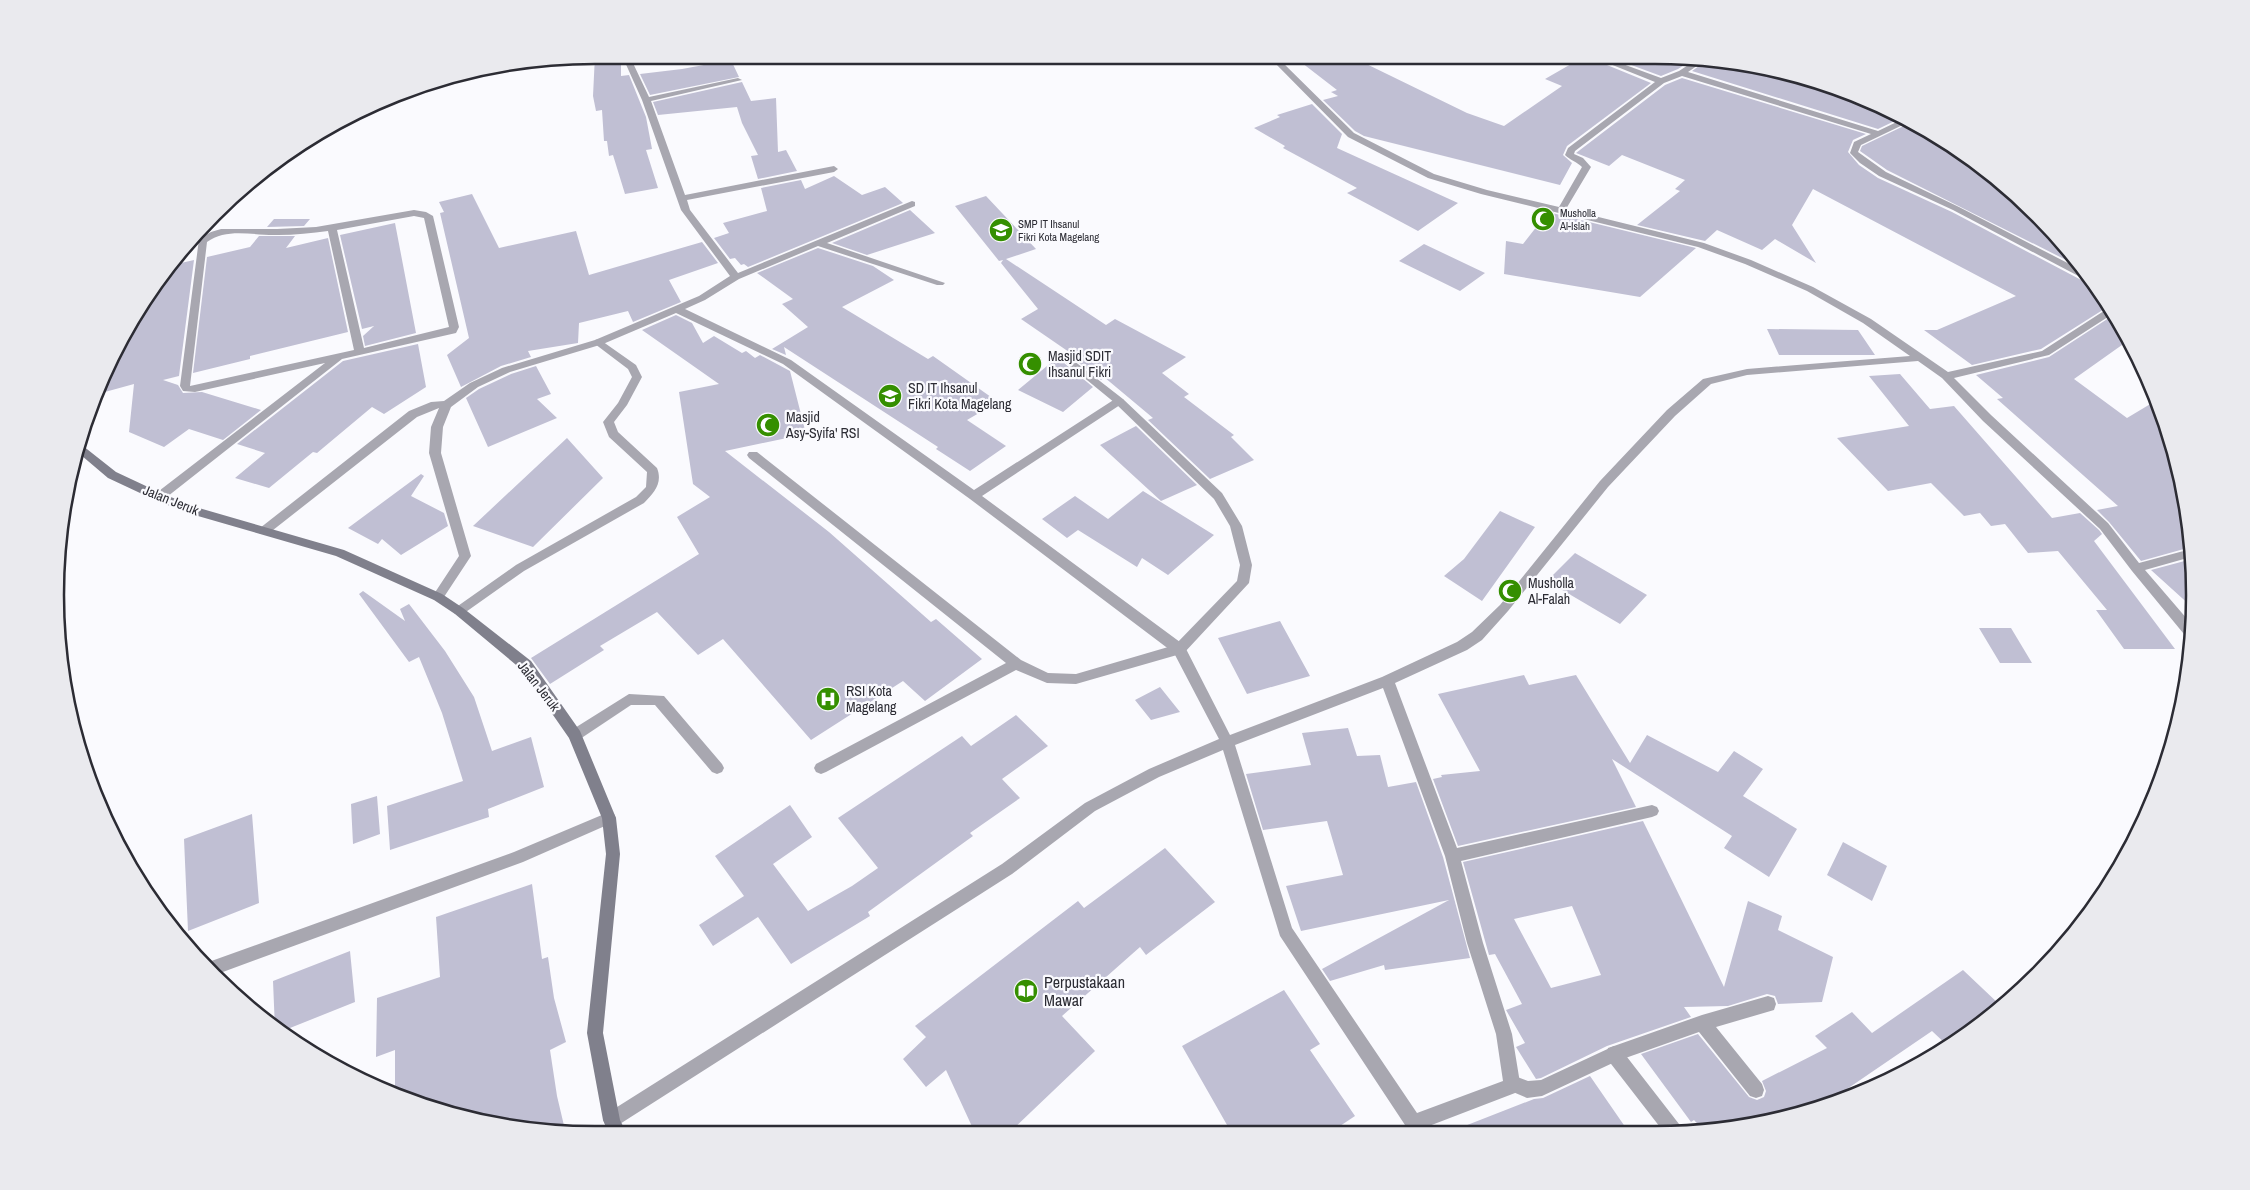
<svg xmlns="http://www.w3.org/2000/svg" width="2250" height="1190" viewBox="0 0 2250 1190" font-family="'Archivo Narrow',sans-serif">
	<rect width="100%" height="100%" fill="#fafafe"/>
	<!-- building -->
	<path fill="#c0bfd3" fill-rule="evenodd" d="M595 55H621V76L629 75 646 117 652 149 646 150 658 188 625 194 613 155 609 156 607 141H604L602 110 596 111 593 96Z
		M1293 56H1350L1467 113 1504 126 1562 86 1545 79 1585 56 1651 83 1567 146 1563 155 1572 163 1560 185 1364 136 1355 131 1323 100 1338 96 1331 92 1337 90Z
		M1607 56H1690L1697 57 1678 69 1661 76Z
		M1709 59 1777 70 1809 83 1814 81 1894 111 1903 117 1878 129 1692 71Z
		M731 60 739 77 650 95 640 74 682 69Z
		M1682 78 1866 134 1853 140 1848 152 1859 165 1878 178 1952 212 2085 282H2092L2109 306 2041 349 1972 365 1924 330H1937L2016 296 1813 189 1792 225 1816 263 1775 239 1762 250 1717 230 1705 241 1637 225 1680 191 1675 189 1685 180 1622 155 1609 166 1576 153 1665 85Z
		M742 82 751 101 776 98 778 152 786 150 797 171 758 179 751 156 758 155 742 123 737 107 658 115 653 102Z
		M1312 104 1342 134 1337 148 1458 203 1418 231 1347 193 1357 188 1283 148 1285 146 1254 128 1280 117 1277 115Z
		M1912 122 1954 148 1950 151 1984 167 2061 239 2082 268 1887 170 1860 151 1862 146Z
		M834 176 862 195 885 187 903 203 748 267 744 264 741 265 735 258 730 259 714 238 729 233 723 223 767 211 761 188 801 180 805 189Z
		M472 194 499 248 576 231 589 275 702 242 718 263 669 280 681 302 633 322 628 311 579 323 578 343 528 351 531 357 501 366 461 387 447 355 469 338 440 213 444 212 439 202Z
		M986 196 1036 249 1006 259 1106 325 1115 319 1186 357 1162 373 1189 394 1184 397 1234 435 1231 437 1254 460 1210 479 1148 420 1153 418 1104 377 1101 380 1070 356 1064 357V363L1093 387 1063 412 1018 390 1047 366 1069 352 1021 319 1038 309 1001 263 1003 260 999 261 955 206Z
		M910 210 935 233 867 255 832 243Z
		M1548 212 1696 248 1640 297 1504 274 1506 241 1523 244Z
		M274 219H310L304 226 267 227Z
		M395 223 416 333 365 346 363 336 374 326 362 329 340 235Z
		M259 236H295L286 248 328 238 348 332 250 356V359L193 373 207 257 250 247Z
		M1424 244 1485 273 1460 291 1399 261Z
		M818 248 873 266 894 280 842 307 928 359 933 356 998 402 967 420 1006 446 970 471 936 449 938 447 784 347 786 355 772 349 808 327 782 304 793 299 757 273Z
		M194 260 179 376 163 380 178 385 183 393 202 392 261 410 223 440 189 429 164 447 129 432 134 384 94 395 146 295 168 266Z
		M2115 314 2129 340 2074 379 2127 418 2157 400 2166 422 2190 525 2191 547 2141 561 2109 522 2097 510 2118 506 1997 399 2003 398 1976 375 2049 357Z
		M676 315 692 323 703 343 714 336 742 353 746 351 755 358 760 355 790 371 806 434 725 451 829 532 931 622 936 619 982 659 925 701 903 681 811 740 723 639 698 655 657 612 600 646 604 650 550 684 531 658 699 554 677 517 710 497 693 484 679 392 719 384 642 330Z
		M1767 329 1858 330 1875 355H1779Z
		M418 344 426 387 384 414 372 407 317 453 313 452 269 488 235 478 265 453 237 444 343 361Z
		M536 366 551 394 537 399 557 418 488 447 466 398 479 389 511 374Z
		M1900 374 1930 409 1954 406 2052 518 2080 513 2099 530 2102 534 2094 541 2175 649H2124L2096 610H2107L2058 551 2028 553 2005 524 1991 526 1980 513 1964 516 1931 483 1888 491 1837 438 1909 426 1869 376Z
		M1136 426 1197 485 1161 501 1100 445Z
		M567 438 603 478 533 547 473 526Z
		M421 474 424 476 411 496 444 513 448 526 401 555 382 539 378 544 348 528Z
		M1143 491 1214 535 1168 575 1142 558 1137 567 1078 530 1067 538 1042 519 1075 496 1108 519Z
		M1500 511 1535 527 1482 601 1444 576 1464 559Z
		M1575 553 1647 595 1620 624 1547 581Z
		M2192 559V567L2193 608 2151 570Z
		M363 591 405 621 400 609 409 604 445 651 474 697 492 751 531 737 544 787 488 809 489 817 390 850 387 806 463 781 442 713 419 657 409 662 359 594Z
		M1280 621 1310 676 1247 694 1218 638Z
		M1979 628H2011L2032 663H2000Z
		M1524 675 1529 685 1576 675 1630 763 1647 735 1718 772 1734 751 1763 769 1743 796 1797 829 1769 877 1724 848 1732 836 1612 759 1636 807 1458 846 1433 779 1442 777 1441 775 1480 771 1438 694Z
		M1160 687 1180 712 1151 720 1135 700Z
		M1016 715 1048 746 1002 779 1020 798 970 833 973 836 868 912 870 916 791 964 758 917 713 946 699 925 744 896 715 856 790 805 812 837 773 864 808 911 852 886 878 868 838 818 962 736 971 746Z
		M1348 728 1357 756 1380 755 1388 787 1416 782 1443 857 1470 958 1385 970 1384 965 1330 981 1322 969 1449 900 1301 931 1286 886 1343 875 1327 821 1263 830 1246 774 1311 765 1302 733Z
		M377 796 380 834 353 844 351 804Z
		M252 814 259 903 188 931 184 839Z
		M1643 821 1724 987 1748 901 1782 916 1778 930 1833 957 1822 1002 1778 1004 1775 996 1767 994 1728 1006 1684 1007 1691 1017 1607 1046 1541 1078 1536 1079 1516 1047 1525 1043 1506 1010 1522 1004 1495 954 1489 955 1463 862ZM1572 906 1601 975 1551 988 1514 919Z
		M1843 842 1887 866 1872 901 1827 875Z
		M1165 848 1215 902 1146 955 1140 947 1062 1016 1095 1051 1010 1132 975 1133 946 1070 926 1087 903 1059 926 1037 915 1026 1078 901 1084 908Z
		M532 884 542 959 548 957 554 998 566 1042 550 1050 557 1096 566 1134 455 1117 395 1094V1050L376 1057 377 998 440 977 436 917Z
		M350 951 355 1002 280 1032 275 1029 273 981Z
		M1963 970 2000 1005 1955 1044 1949 1047 1932 1031 1844 1091 1849 1097 1726 1130H1703L1694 1120 1691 1122 1641 1054 1698 1034 1749 1097 1757 1100 1764 1097 1766 1091 1762 1081 1827 1048 1815 1036 1852 1012 1872 1033Z
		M1284 990 1320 1044 1310 1050 1355 1116 1331 1132H1231L1182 1046Z
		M1590 1076 1628 1131H1458L1457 1129 1534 1099 1543 1098Z"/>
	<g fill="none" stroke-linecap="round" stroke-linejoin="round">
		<!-- lane -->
		<path fill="#a8a7b0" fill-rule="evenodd" d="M599 339 636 365 642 377 627 405 614 422 618 432 657 468C663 483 654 493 644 503L524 571 463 614H455L453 611 455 608 516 565 636 497 646 487 647 472 609 437 603 422 618 403 632 377 628 369 595 344V340Z
			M1069 357 1123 399 1222 493 1242 526 1252 565 1249 583 1184 653 1076 684 1047 683 1016 670 826 772 821 774 816 772 814 768 816 764 1006 663 749 458 747 455 749 452H757L1021 660 1048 673 1076 674 1175 645 1237 581 1240 565 1230 526 1214 499 1115 403 1065 362V358Z
			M629 694 664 696 722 764 724 768 722 772 717 774 712 772 655 705H631L580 739 575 741 570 739 568 735 570 731Z
			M1768 996 1774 998 1776 1004 1774 1010 1716 1027 1762 1084 1764 1090 1762 1096 1756 1098 1750 1096 1699 1032 1617 1061 1542 1096 1527 1098 1506 1089 1504 1083 1506 1077 1512 1075 1528 1081 1541 1080 1614 1046 1702 1015Z"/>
		<!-- street -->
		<path fill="#a8a7b0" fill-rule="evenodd" d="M630 55H639L632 61 649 97 738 78 742 80 651 101 685 195 834 166 838 169 834 172 687 200 690 210 738 273 912 201 915 202V206L827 243 945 283 943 285H937L818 246 739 279 705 300 685 309 791 360 974 490 1115 399H1123L1124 401 1123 403 982 496 1184 645 1230 735 1382 677 1457 642 1472 632 1500 605 1600 481 1667 410 1703 379 1747 369 1910 356 1863 323 1807 291 1745 264 1698 247 1481 194 1428 178 1348 137 1268 56H1276L1354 133 1434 174 1487 190 1559 207 1582 167C1577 162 1570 160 1565 155L1568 148 1655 82 1590 56H1601L1661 78 1679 71 1699 58 1707 59 1688 72 1878 131 1905 118 1911 121 1861 145 1858 152 1886 172 1959 207 2085 272 2091 280H2086L1953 210 1879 176 1860 163 1850 153 1854 142 1871 134 1682 76 1664 83 1575 151 1574 154 1583 158 1591 167 1566 209 1704 243 1751 260 1813 287 1871 319 1948 372 2042 351 2110 307 2114 313 2049 355 1954 378 1991 415 2108 523 2139 563 2191 549V557L2145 570 2194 627 2192 640 2188 639 2132 571 2100 529 1983 421 1942 378 1918 361 1747 375 1711 384 1675 416 1608 487 1508 611 1482 640 1467 650 1395 683 1457 848 1652 805 1657 807 1659 811 1657 815 1652 817 1461 861 1483 943 1512 1034 1520 1083 1515 1093 1416 1131 1405 1125 1280 936 1223 750 1159 777 1095 811 1012 874 612 1129 606 1126 603 1120 606 1114 1002 864 1085 803 1149 769 1219 739 1174 653 970 499 783 364 676 313 603 344 510 372 478 387 451 407 443 427 441 453 471 556 442 600H434L432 597 459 556 429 453 431 427 439 408 417 417 268 534H260L258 531 260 528 409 411 431 402 444 401 470 383 502 368 595 340 699 296 730 276 681 210 642 100 624 60ZM1383 688 1445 856 1467 943 1496 1034 1503 1081 1417 1113 1292 928 1235 745Z
			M414 210 426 212 433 216 459 327 456 333 342 359 163 500H155L153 497 155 494 325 363 195 392 183 391 180 386 199 239 211 232 221 229H277L316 227ZM414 216 424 218 449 327 364 348 337 230ZM328 231 354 350 190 386 207 242C227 227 255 236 278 235 295 235 312 233 328 231Z
			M609 812 614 814 616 818 614 822 523 862 212 976 203 964 514 852Z
			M1614 1046 1620 1048 1679 1124 1681 1130 1663 1131 1608 1060 1606 1054 1608 1048Z"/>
		<!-- secondary -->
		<path fill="#80808c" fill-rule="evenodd" d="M78 442 116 472 163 494 199 508 344 550 442 594 463 608 531 661 580 731 616 818 620 854 603 1033 620 1120 627 1134H609L603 1120 587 1033 606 854 602 818 569 738 521 669 455 614 434 600 336 556 191 514 155 500 108 478 75 450Z"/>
	</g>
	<!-- icons -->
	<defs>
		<g id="mosque-disc" transform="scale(1.25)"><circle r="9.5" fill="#358f00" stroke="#fafafe"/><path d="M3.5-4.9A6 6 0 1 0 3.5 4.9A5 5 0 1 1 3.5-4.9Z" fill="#fff"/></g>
		<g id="school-disc" transform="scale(1.25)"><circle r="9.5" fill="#358f00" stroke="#fafafe"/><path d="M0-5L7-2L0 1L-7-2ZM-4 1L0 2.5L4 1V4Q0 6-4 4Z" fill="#fff"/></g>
		<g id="hospital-disc" transform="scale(1.25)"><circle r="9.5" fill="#358f00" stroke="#fafafe"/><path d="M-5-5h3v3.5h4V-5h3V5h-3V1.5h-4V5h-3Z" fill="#fff"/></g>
		<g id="library-disc" transform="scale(1.25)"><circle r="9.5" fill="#358f00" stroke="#fafafe"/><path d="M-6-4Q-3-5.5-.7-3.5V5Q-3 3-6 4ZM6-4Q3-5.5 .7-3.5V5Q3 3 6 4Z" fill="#fff"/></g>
	</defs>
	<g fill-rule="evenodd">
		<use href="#mosque-disc" x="1543" y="219"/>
		<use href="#school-disc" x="1001" y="230"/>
		<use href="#mosque-disc" x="1030" y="364"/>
		<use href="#school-disc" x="890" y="396"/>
		<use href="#mosque-disc" x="768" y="425"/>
		<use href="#mosque-disc" x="1510" y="591"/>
		<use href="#hospital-disc" x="828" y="699"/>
		<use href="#library-disc" x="1026" y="991"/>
	</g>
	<g text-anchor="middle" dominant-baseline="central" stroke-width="4.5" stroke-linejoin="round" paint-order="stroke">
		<!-- far-poi labels -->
		<g font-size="11" fill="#2c2c34" stroke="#fafafe" text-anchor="start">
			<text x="1560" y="213">Musholla<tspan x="1560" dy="13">Al-Islah</tspan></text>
			<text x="1018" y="224">SMP IT Ihsanul<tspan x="1018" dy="13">Fikri Kota Magelang</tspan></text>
		</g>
		<!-- poi labels -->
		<g font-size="14" fill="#2c2c34" stroke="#fafafe" text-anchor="start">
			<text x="1048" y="356">Masjid SDIT<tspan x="1048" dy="16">Ihsanul Fikri</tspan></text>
			<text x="908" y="388">SD IT Ihsanul<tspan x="908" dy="16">Fikri Kota Magelang</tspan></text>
			<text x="786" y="417">Masjid<tspan x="786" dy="16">Asy-Syifa' RSI</tspan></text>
			<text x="1528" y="583">Musholla<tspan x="1528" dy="16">Al-Falah</tspan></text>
			<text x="846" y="691">RSI Kota<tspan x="846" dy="16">Magelang</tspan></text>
		</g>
		<!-- street labels -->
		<g font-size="14" fill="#2c2c34" stroke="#fafafe">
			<text transform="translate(171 500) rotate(22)">Jalan Jeruk</text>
			<text transform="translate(539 686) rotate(52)">Jalan Jeruk</text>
		</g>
		<!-- near-poi labels -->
		<g font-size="16" fill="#2c2c34" stroke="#fafafe" text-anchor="start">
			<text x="1044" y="982">Perpustakaan<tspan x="1044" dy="18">Mawar</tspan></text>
		</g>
	</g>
	<!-- crop -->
	<path d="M0 0H2250V1190H0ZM595 64H1655A531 531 0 0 1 2186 595V595A531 531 0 0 1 1655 1126H595A531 531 0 0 1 64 595V595A531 531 0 0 1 595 64Z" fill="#eaeaee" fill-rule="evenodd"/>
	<path fill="none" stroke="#2c2c34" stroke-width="2.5" d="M595 64H1655A531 531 0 0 1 2186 595V595A531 531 0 0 1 1655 1126H595A531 531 0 0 1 64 595V595A531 531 0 0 1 595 64Z"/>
</svg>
